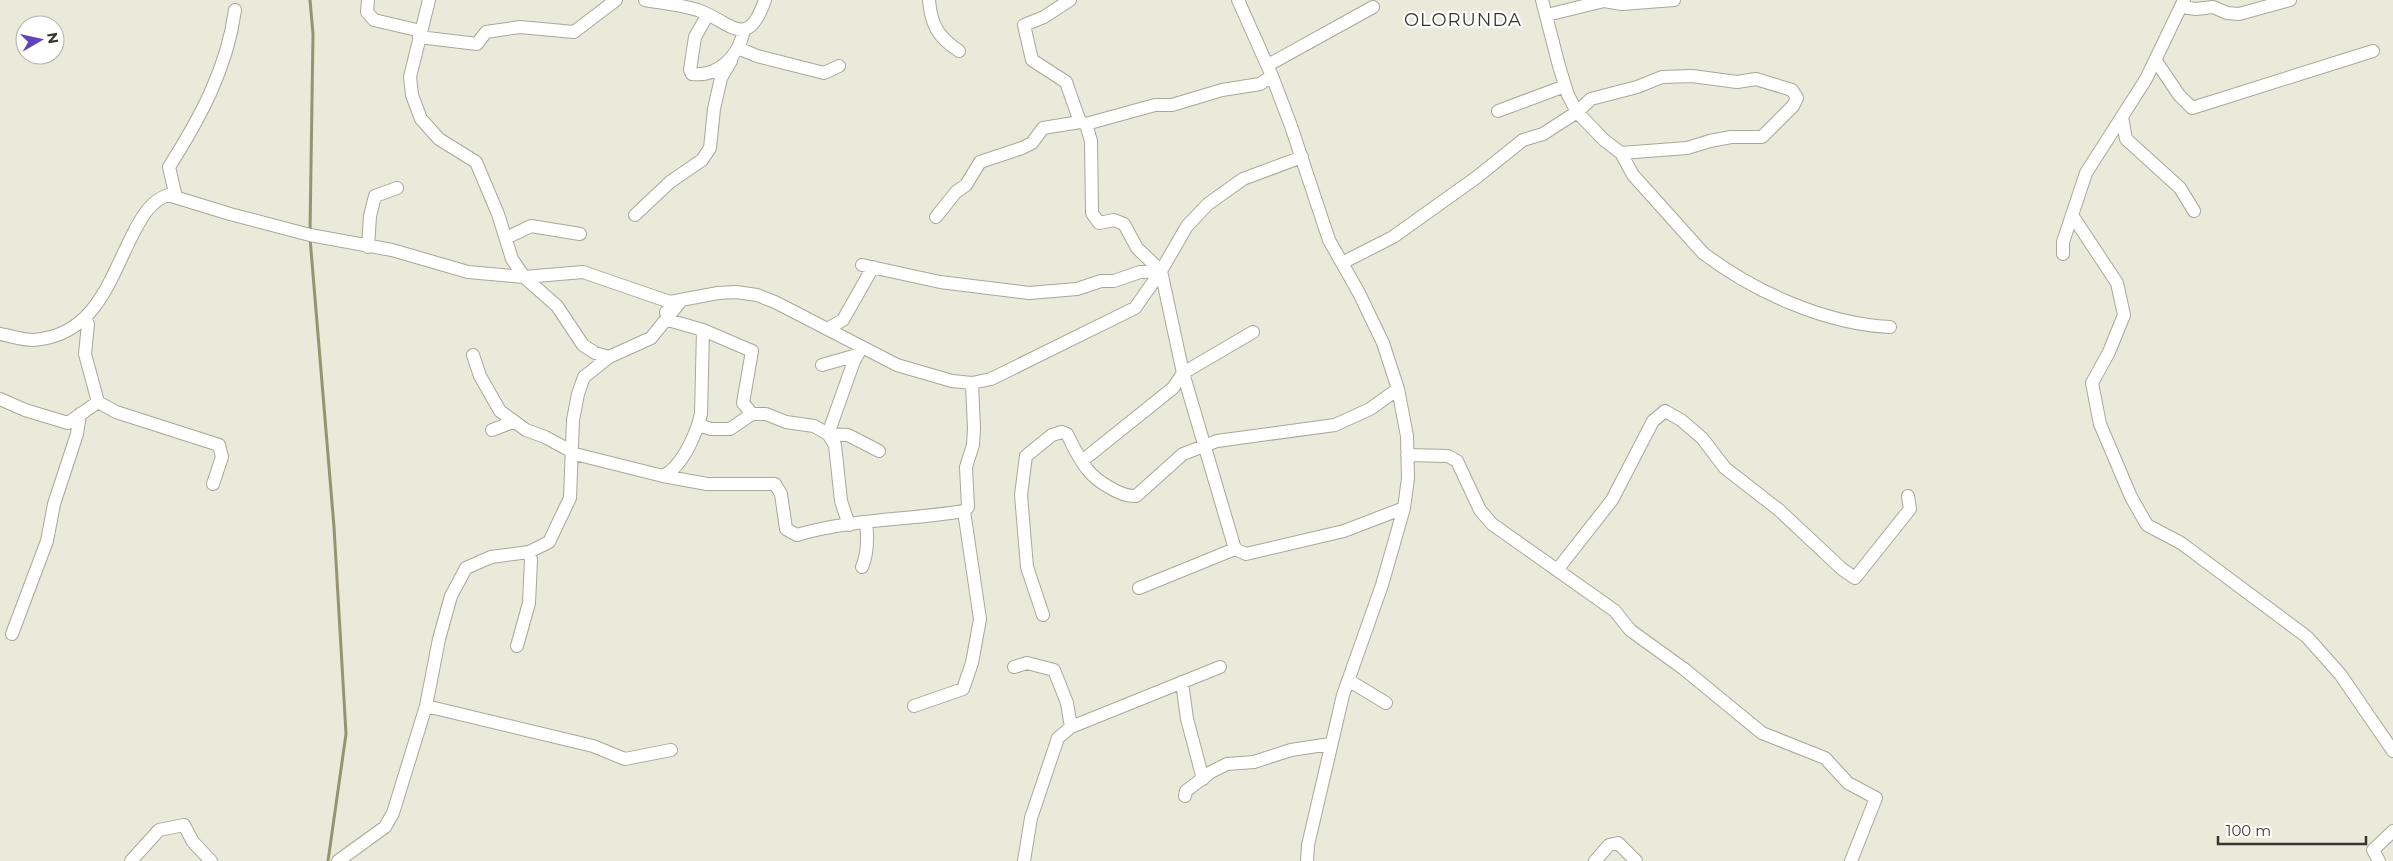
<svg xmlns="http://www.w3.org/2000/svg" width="2393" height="861" viewBox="0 0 2393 861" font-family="Montserrat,sans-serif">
	<rect width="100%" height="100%" fill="#eaeada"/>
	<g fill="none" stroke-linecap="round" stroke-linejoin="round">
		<!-- stream -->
		<path stroke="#94956e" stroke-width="3" d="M310 0 313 34 310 232
			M310 238 334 527 346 734 328 861"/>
		<!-- minor casing -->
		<g stroke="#a8a899" stroke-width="14">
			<path id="minor" d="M368 0 367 12 374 20 421 31
				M429 0 410 77 412 95 421 119 439 139 476 162 498 214 512 259 524 277 557 306 583 345 595 353 609 357
				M645 0C662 3 681 5 698 10 731 22 747 52 765 0
				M929 0C931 25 938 37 959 51
				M1070 0 1044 17 1024 25 1032 60 1066 82 1080 122 1086 124
				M1238 0 1272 76 1291 126 1329 240 1359 293 1383 343 1398 389 1407 436 1408 478 1404 508 1382 585 1343 695 1308 845 1307 861
				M1542 0 1559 66 1568 95 1577 112 1604 140 1621 153 1633 175 1703 253C1754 292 1826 324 1890 327
				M2182 7 2196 9 2213 7 2227 13 2239 14 2290 0
				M1547 15 1604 1 1622 4 1674 0
				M707 16 695 37 690 70 692 74C720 77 739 55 744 30
				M419 37 477 44 486 32 520 27 574 32 616 0
				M738 48 757 56 824 73 839 66
				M2156 61 2179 95 2192 108 2373 51
				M1268 65 1373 7
				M1272 76 1260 84 1222 90 1172 105H1155L1086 124 1091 141 1092 213 1099 223 1114 220 1124 224 1137 248 1161 271 1183 373 1235 549 1246 554 1344 531 1404 508
				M1498 111 1565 86
				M2122 117 2126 139 2180 188 2194 211
				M176 197 169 167C200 118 227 69 235 10
				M635 215 670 182 702 160 710 148 714 109 721 78 731 61
				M2072 215 2117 283 2124 315 2109 352 2092 383 2100 424 2131 497 2147 525 2181 543 2307 637 2340 674 2393 751
				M936 217 956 192 966 185 980 162 1022 148 1032 143 1043 128 1080 122
				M506 238 531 226 580 234
				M368 247 370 216 375 196 397 188
				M2063 254V242L2086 173 2146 79 2184 0
				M1342 263 1393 237 1477 177 1523 140 1543 134 1577 112 1591 99 1637 87 1662 77 1692 76 1737 82 1756 79 1792 90 1797 98 1793 106 1762 137H1731L1710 141 1687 148 1621 153
				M862 265 940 282 1029 293 1077 289 1101 281H1114L1140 272 1161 271
				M666 312 668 320 703 330 752 351 743 403 752 414H766L786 422 814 426 828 434 835 445 841 501 849 525
				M85 319 88 324 85 354 98 402 116 412 219 445 222 457 213 484
				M827 329 843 320 873 267
				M703 330 701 414 698 425 711 429H730L752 414
				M0 334C11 336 23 340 34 340 97 335 110 277 135 230 143 215 151 201 168 195L230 214 310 235 392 250 468 272 524 277 583 272 670 302 718 293 736 292 757 295 775 302 897 365 952 381 972 383 991 379 1135 308 1161 271 1187 226 1208 204 1243 179 1302 157
				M862 347 854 361 828 434 848 435 879 451
				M473 355 480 376 500 411 526 430 545 437 571 451
				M822 365 857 355
				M0 399 25 410 68 423 98 402
				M492 430 513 422
				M571 453 663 476 707 484H775L781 494 786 529 797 535C850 519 909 520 964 511L968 507 966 467 973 445 974 429 972 383
				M1407 455 1448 456 1457 461 1480 510 1492 524 1615 611 1630 630 1684 669 1762 733 1825 758 1848 783 1876 798 1851 861
				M1082 461 1173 388 1183 373 1253 332
				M663 476C680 468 692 442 698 425
				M862 567C868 553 868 538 866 522
				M1557 570 1612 500 1653 421 1665 411 1681 420 1702 438 1725 468 1779 510 1842 569 1855 578 1910 509 1908 496
				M1139 588 1235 549
				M1043 615 1027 567 1021 495 1026 456 1052 435 1062 432 1067 434C1073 446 1079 459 1087 469 1096 481 1121 497 1136 496L1183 454 1217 441 1335 425 1370 409 1398 389
				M12 634 47 541 54 504 77 434 80 414
				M517 646 529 603 531 560 529 552
				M1014 667 1027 663 1054 670 1067 703 1071 727
				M1348 680 1386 703
				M1182 682 1187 719 1203 779
				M426 706 593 746 625 759 671 750
				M914 706 963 689 972 663 980 619 964 511
				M1185 796 1186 791 1211 772 1227 764 1254 762 1291 750 1330 744
				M131 861 159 830 184 825 193 842 211 861
				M338 861 385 827 393 813 426 706 439 639 451 596 466 568 491 557 529 552 549 542 570 498 573 420 578 394 584 377 609 357 651 338 680 302
				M1024 861 1031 818 1058 738 1071 727 1220 667
				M1595 861 1609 845 1618 843 1636 861
				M2379 861 2373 850 2393 831"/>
		</g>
		<!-- minor -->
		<use href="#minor" stroke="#fff" stroke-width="12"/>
	</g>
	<g text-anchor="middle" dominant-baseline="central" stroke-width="4.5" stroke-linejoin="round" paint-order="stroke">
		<!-- quarter labels -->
		<g font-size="18" letter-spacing="1" fill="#363630" stroke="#fff">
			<text x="1463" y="20">OLORUNDA</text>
		</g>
	</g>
	<!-- north arrow -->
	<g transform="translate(40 40) rotate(81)"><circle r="24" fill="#ffffff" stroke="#afafac"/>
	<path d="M0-4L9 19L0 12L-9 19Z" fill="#5e43bb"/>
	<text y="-8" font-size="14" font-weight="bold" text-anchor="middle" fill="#363630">N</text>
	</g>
	<!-- scale -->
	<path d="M2218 836v8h148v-8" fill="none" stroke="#363630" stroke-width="2.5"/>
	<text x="2226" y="836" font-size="15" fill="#363630" stroke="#ffffff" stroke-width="4" paint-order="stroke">100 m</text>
</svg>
